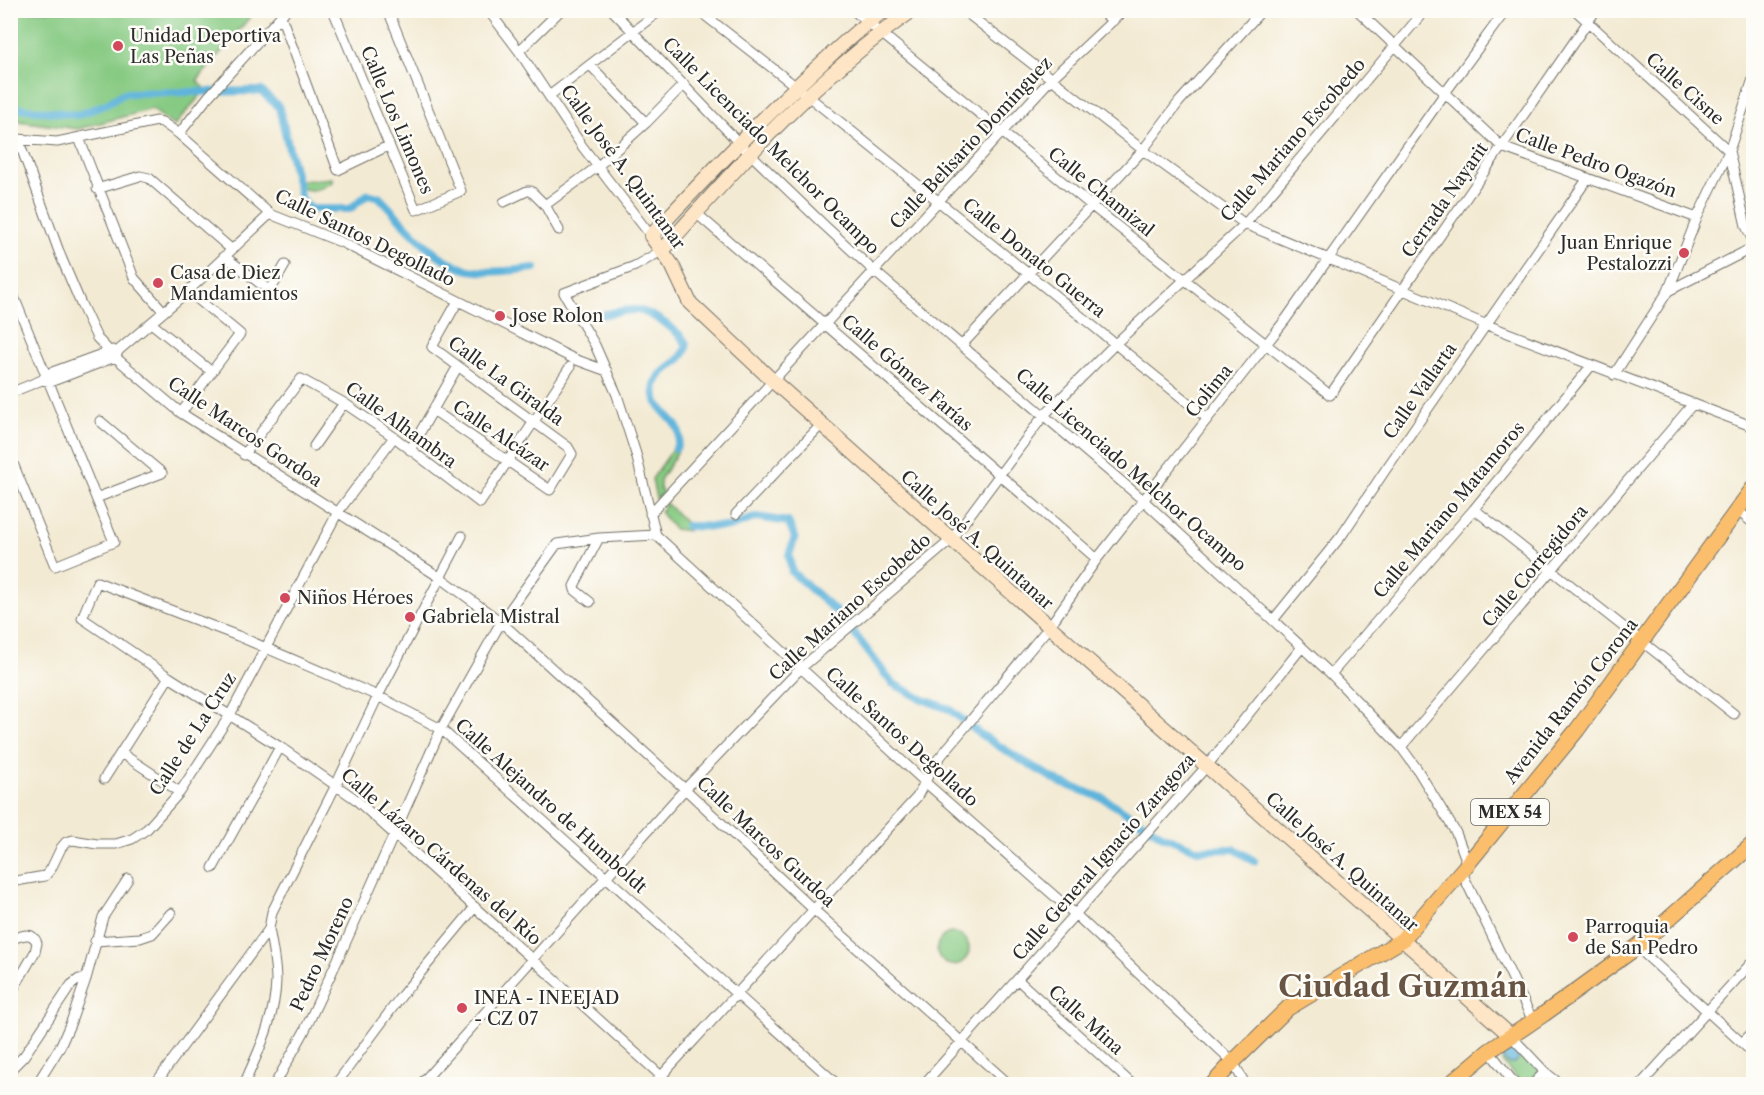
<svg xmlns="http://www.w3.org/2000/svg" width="1764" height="1095" viewBox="0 0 1764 1095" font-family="'Libre Caslon Text',serif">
	<rect width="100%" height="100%" fill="#fdfcf7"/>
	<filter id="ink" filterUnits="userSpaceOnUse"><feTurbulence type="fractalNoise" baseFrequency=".0167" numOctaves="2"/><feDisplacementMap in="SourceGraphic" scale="12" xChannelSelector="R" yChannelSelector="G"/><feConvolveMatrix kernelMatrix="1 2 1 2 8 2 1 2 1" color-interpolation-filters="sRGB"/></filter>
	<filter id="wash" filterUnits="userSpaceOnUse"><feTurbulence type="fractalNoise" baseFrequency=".008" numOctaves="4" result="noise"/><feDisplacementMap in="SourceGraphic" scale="24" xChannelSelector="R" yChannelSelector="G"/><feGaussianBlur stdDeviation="1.35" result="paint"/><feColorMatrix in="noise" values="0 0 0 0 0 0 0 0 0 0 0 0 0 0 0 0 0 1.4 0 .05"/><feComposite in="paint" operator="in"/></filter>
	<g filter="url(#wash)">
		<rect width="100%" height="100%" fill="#f3ead3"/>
		<!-- green -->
		<path fill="#87ca83" stroke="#597a57" stroke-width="1.5" d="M11 11H255L197 81 206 89 174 126 152 109 78 129 11 120Z
			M333 178V182C318 190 314 194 297 186V181Z
			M673 449 678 451 660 480V489L663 492 656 499 652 479Z
			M666 503 688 525V531L674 529 660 512Z
			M937 949a16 16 0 1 1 32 0a16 16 0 1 1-32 0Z
			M1511 1045 1517 1048 1540 1071 1528 1084H1522L1502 1062 1501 1055 1505 1048Z"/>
		<!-- water -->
		<path fill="#5fb4db" stroke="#457083" stroke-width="1.5" d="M1503 1056a8 8 0 1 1 16 0a8 8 0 1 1-16 0Z"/>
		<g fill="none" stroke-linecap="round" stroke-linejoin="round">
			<!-- canal -->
			<path stroke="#5fb4db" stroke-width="8" d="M10 107 78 115 107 104 124 93 261 91 279 107 301 199 312 209H350L368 194 379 197C403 221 434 262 469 270 490 274 514 270 535 268
				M600 315C612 313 626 309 637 310 649 311 689 336 686 348 681 368 650 368 655 396 659 417 689 422 676 448
				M687 526 729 527 757 517 788 522 795 537 789 555 792 572 841 616 892 683 922 699 949 709 980 734 1018 758 1061 783 1103 798 1163 836 1198 850 1235 849 1254 861"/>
		</g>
	</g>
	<g filter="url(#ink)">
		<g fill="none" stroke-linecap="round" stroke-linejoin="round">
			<!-- street casing -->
			<g stroke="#716e66" stroke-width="11">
				<path id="street" d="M333 10 416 210 461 191 388 10
					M488 10 519 51 582 146 651 236
					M612 10 739 143 824 225 874 271 1143 500 1331 674 1401 747 1417 769 1456 833 1465 857 1464 877 1533 1021
					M698 10 808 96 1207 418
					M853 10 1092 206 1330 395 1596 10
					M963 10 1143 150 1245 224 1487 325 1754 427
					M1100 10 1113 21
					M1357 10 1502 147 1697 218
					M1575 10 1729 151 1746 226 1754 243
					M281 16 338 170 388 146
					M519 51 561 10
					M591 66 646 123
					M549 96 661 10
					M179 134 208 97 286 10
					M79 138 134 278 164 312
					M97 189 140 176 149 178 231 249
					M504 202 527 191H531L545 205 559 230
					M545 205 597 167 646 123 684 84
					M696 213 1097 559
					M663 250 635 266 564 293 595 345 617 395 636 454 656 535 925 782 1076 915 1233 1062 1245 1084
					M224 256 270 291 285 265
					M10 287 114 542 55 566 10 456
					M1668 291 1754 247
					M151 323 212 372
					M962 345 1143 150 1179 102 1262 10
					M607 371 574 359 343 243 270 214 179 134 162 122 157 121 57 142 18 139 61 257 81 304 97 338 115 357 181 413 441 578 501 622 685 789 813 909 1009 1084
					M1614 375 1668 291 1697 218 1729 151 1754 76
					M42 380 50 382 115 357 119 350 188 291 270 214
					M10 393 42 380 47 374 113 350
					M433 410 550 490 572 454 568 447 432 347 458 301
					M181 413 240 334 188 291
					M314 446 344 403
					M410 450 458 366
					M244 455 301 379 344 403 394 437 480 503 570 367
					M96 498 162 473 100 421
					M1474 509 1734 714
					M1736 509 1754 524
					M650 514 1052 78 1124 10
					M736 514 821 425
					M590 602 575 590 574 586 599 538
					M1274 619 1342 535 1384 472 1588 178
					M1331 674 1474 509 1591 366
					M1401 747 1692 405
					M121 753 180 792
					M104 779 169 677
					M213 868 280 747
					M10 882 45 876 51 869 61 848 66 842 73 840 97 844H116L132 839 147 829 180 792 230 715 338 512 394 437
					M10 940C21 936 32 930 37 943L35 952 10 995
					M95 941 140 938 152 934 171 913
					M1637 947 1754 1054
					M1018 980 1132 1084
					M1511 1036 1545 1072 1560 1084
					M1742 1043 1754 1031
					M1489 1051 1515 1084
					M10 1070 24 1056 71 985 79 979H86
					M37 1084 60 1047 71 1022 86 979 103 917 128 879
					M155 1084 269 929 272 912 336 785 378 696 462 536
					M244 1084C259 1051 275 1018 276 981 276 963 272 945 269 929
					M275 1084 304 1032 345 944 441 729 501 622 557 544 599 538 656 535
					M336 1084 402 995 475 907
					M421 1084 685 789 801 668 951 540 1044 415 1114 345 1245 224 1425 10
					M654 1084 917 797 935 763 1049 627 1097 559 1286 319 1445 93 1506 10
					M670 1084 354 798 280 747 169 677 82 618 97 582 238 636 378 696 441 729 837 1084
					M924 1084 1206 767 1302 647
					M1533 1084 1545 1072
					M1641 1084 1754 960"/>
			</g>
			<!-- secondary casing -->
			<g stroke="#716e66" stroke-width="16">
				<path id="secondary" d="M885 10C857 29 833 53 808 76 753 127 702 181 651 236L672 265 690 303 773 381 1511 1036
					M663 250C739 164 817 76 913 10"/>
			</g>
			<!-- primary casing -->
			<g stroke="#716e66" stroke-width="17">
				<path id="primary" d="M1213 1084 1233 1062 1288 1008 1402 940 1465 867 1577 730 1754 487
					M1450 1084 1489 1051 1544 1014 1637 947 1754 843"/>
			</g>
			<!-- street -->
			<use href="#street" stroke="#fff" stroke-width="9"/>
			<!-- secondary -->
			<use href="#secondary" stroke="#fde5c5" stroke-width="14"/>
			<!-- primary -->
			<use href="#primary" stroke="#fabe6d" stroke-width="15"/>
		</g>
	</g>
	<!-- markers -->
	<g fill="#d1495b" stroke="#fdfcf7" stroke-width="2">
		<circle cx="118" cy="46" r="6"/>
		<circle cx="1684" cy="253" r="6"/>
		<circle cx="158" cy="283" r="6"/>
		<circle cx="500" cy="316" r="6"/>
		<circle cx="285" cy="598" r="6"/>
		<circle cx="410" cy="617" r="6"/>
		<circle cx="1573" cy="937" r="6"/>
		<circle cx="462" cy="1008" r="6"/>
	</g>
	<g text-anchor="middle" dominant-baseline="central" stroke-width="5" stroke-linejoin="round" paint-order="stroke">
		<!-- shield labels -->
		<rect fill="#fdfcf7" stroke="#6a6a68" stroke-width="1.5" x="1471" y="799" width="78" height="26" rx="4.5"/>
		<g font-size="16" font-weight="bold" fill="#2b2b2b">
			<text x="1510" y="812">MEX 54</text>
		</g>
		<!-- poi labels -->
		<g font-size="18" fill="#2b2b2b" stroke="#fdfcf7" text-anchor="start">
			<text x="130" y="36">Unidad Deportiva<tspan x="130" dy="21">Las Peñas</tspan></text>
			<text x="1672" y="243" text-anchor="end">Juan Enrique<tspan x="1672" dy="21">Pestalozzi</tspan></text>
			<text x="170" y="273">Casa de Diez<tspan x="170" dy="21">Mandamientos</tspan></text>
			<text x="512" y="316">Jose Rolon</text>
			<text x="297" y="598">Niños Héroes</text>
			<text x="422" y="617">Gabriela Mistral</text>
			<text x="1585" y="927">Parroquia<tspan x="1585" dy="21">de San Pedro</tspan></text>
			<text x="474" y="998">INEA - INEEJAD<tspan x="474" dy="21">- CZ 07</tspan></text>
		</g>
		<!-- street labels -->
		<g font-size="18" fill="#2b2b2b" stroke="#fdfcf7">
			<text transform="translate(1685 89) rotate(42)">Calle Cisne</text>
			<text transform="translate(397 120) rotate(67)">Calle Los Limones</text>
			<text transform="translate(1293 140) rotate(-49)">Calle Mariano Escobedo</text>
			<text transform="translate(971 143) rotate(-47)">Calle Belisario Domínguez</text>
			<text transform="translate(771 146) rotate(45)">Calle Licenciado Melchor Ocampo</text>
			<text transform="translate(1596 163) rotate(20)">Calle Pedro Ogazón</text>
			<text transform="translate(623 167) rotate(54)">Calle José A. Quintanar</text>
			<text transform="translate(1101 192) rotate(39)">Calle Chamizal</text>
			<text transform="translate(1445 200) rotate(-55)">Cerrada Nayarit</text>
			<text transform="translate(365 238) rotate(26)">Calle Santos Degollado</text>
			<text transform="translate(1034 258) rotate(39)">Calle Donato Guerra</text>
			<text transform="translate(907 373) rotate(41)">Calle Gómez Farías</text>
			<text transform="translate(506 381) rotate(36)">Calle La Giralda</text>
			<text transform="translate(1209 391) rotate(-51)">Colima</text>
			<text transform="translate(1420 391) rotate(-55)">Calle Vallarta</text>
			<text transform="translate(401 425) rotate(36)">Calle Alhambra</text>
			<text transform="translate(245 432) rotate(34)">Calle Marcos Gordoa</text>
			<text transform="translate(501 436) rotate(34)">Calle Alcázar</text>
			<text transform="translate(1131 470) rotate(41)">Calle Licenciado Melchor Ocampo</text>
			<text transform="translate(1449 510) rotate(-50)">Calle Mariano Matamoros</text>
			<text transform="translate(977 540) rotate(42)">Calle José A. Quintanar</text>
			<text transform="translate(1535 566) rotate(-50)">Calle Corregidora</text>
			<text transform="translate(850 607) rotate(-42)">Calle Mariano Escobedo</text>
			<text transform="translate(1571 701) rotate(-52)">Avenida Ramón Corona</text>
			<text transform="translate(193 734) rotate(-57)">Calle de La Cruz</text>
			<text transform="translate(902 737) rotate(42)">Calle Santos Degollado</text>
			<text transform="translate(551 806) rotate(42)">Calle Alejandro de Humboldt</text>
			<text transform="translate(766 842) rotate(43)">Calle Marcos Gurdoa</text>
			<text transform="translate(441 857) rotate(41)">Calle Lázaro Cárdenas del Río</text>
			<text transform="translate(1104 857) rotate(-49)">Calle General Ignacio Zaragoza</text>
			<text transform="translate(1342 862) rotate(42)">Calle José A. Quintanar</text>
			<text transform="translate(322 954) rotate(-65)">Pedro Moreno</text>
			<text transform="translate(1086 1020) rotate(42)">Calle Mina</text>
		</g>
		<!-- town labels -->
		<g font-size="30" font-weight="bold" fill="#685443" stroke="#fdfcf7">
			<text x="1403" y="986">Ciudad Guzmán</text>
		</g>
	</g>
	<!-- margin -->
	<rect width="1764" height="1095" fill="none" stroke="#fdfcf7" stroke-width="36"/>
</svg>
